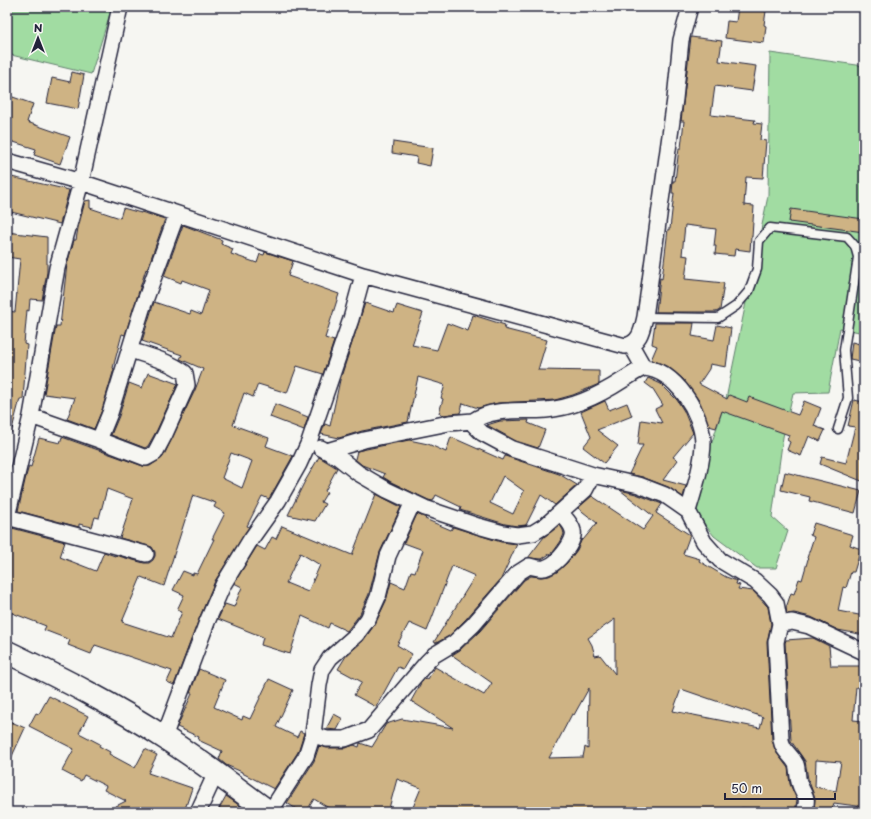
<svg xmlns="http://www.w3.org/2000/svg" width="871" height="819" viewBox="0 0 871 819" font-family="'Playpen Sans',sans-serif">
	<rect width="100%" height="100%" fill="#f6f6f2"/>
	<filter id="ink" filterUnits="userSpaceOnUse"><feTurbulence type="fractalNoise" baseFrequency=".025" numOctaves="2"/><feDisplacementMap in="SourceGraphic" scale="8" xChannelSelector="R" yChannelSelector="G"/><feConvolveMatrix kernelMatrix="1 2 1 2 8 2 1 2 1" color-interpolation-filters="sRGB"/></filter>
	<g filter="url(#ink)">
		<!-- green -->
		<path fill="#a1dca2" stroke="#627f6e" d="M7 7H112L91 74 7 54Z
			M770 53 864 66V333L840 328 828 392 793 393 783 437 772 517 788 531 776 568H757L714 536 691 507 726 399 768 196Z"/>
		<!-- building -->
		<path fill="#ceb384" stroke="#22223b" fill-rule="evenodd" d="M738 7 766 11 764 25 766 26 764 43 725 38 727 21 736 22Z
			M691 37 722 41 719 61 756 66 752 91 715 86 711 115 755 120 754 123 762 124 760 140 766 141 763 178 746 177 744 205 754 206 752 237H751L750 251 735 249 734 256 715 254 716 246H714L716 229 685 225 682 255 688 256 685 279 724 283 720 310 716 312H656L660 278 662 279 668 229H670L674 193H672L673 181H675L679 148H681L684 121H681Z
			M72 72 84 75 78 109 47 103 52 78 70 82Z
			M7 95 33 104 27 122 70 137 60 164 34 155 36 149 7 140Z
			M393 142 433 148 430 166 416 163 417 157 392 153Z
			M7 176 69 190 60 224 7 211Z
			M90 200V208L120 218 123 208 141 213V212L165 219 147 270 146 269 125 335 122 334 113 368 114 369 102 410 94 429 67 419 75 398 44 394 56 326H60L67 264 74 240H76L78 228 85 201Z
			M791 209 864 219V232L789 222Z
			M183 225 222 240 221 244 233 249 231 254 257 263 260 254 264 255 265 252 293 261 288 276 339 294 325 338 334 341 323 374 297 366 287 393 258 384 253 397 244 393 233 425 269 438 266 446 293 456 269 499 262 496 247 526 249 527 215 581 199 619 174 685 167 682 172 671 95 645 91 654 68 645 70 640 44 630 46 626 7 611V528L12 529V528L65 542 60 557 96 571 104 552 115 556V555L144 563H149L153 560 155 556V552L152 547 120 538 133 499 107 489 99 518 95 517 92 527 79 524V527L18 511 26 476 29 466 31 467 39 438 60 443 62 437 143 466H150L163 457 195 390 203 369 180 359 182 355 142 341 154 302 190 314 191 311 201 315 209 290 182 280 181 283 164 276ZM231 453 252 461 242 488 222 478ZM193 495 216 503 214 507 225 513 212 539H214L197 574 193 573V575L183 571 173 590 184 595 177 610 182 612 171 638 122 622 141 577 164 586Z
			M7 232 47 237V272L42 300 30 299 29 311 27 310 24 344 27 345 23 399H20L11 433H7V322L8 311 15 312 20 259 7 257Z
			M365 303 394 313 397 305 423 313 412 345 437 350 447 323 468 331 473 315 505 325 504 329 547 340 538 370 599 371V384L573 395 555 400 498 403 478 408 463 403 460 413 443 415 439 413 443 399 441 398 445 385 418 377 408 422 362 431 339 438 321 434 325 424 330 426 340 380Z
			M655 323H694L692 336 714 340 717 325 731 328 726 367 710 364 709 369 699 384 727 399 729 395 747 402 749 397 798 415 804 401 821 408 814 426 825 430 820 441 809 436 801 456 787 450 790 442 787 440 789 435 722 411 716 428 709 426 700 402 683 379 670 368 659 363 651 360 657 346 652 344Z
			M852 342 864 345V362L850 359Z
			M148 373 178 384 157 430 148 446 145 448 111 435 119 416 129 383 142 388Z
			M648 378 661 384 677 400 684 411 693 433 673 457 678 460 663 480 686 486 683 497 668 487 642 477 629 474 643 445H638L641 420 662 423 655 409 663 405 653 389 645 383Z
			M854 400 864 402V482L820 464 822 457 846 463 855 427 848 426Z
			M605 401 609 410 627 403 632 416 597 430 618 446 604 463 583 447 591 437 581 412Z
			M275 404 308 417 304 430 270 417Z
			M529 420 528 423 545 430 538 448 516 441 487 425 500 421Z
			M451 437 503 460 505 456 559 474 577 485 555 505 541 495 526 525 517 526 505 524 460 510 461 507 436 495 433 501 428 500 391 482 383 477 385 474 362 465 355 459 357 451 409 440 428 444 446 452ZM503 476 524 491 513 514 490 503Z
			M319 457 337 468 325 491 327 492 321 502 325 504 315 521 288 515 304 483Z
			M785 472 861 491 855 513 809 501 810 497 781 490Z
			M620 490 636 494 662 504 656 513 690 535 683 554 700 559 699 561 726 577 737 581 736 584 740 585 738 589 753 591 768 607 771 624 767 642 772 740 776 752 788 768 790 784 797 800 795 812H762L763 809 741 808 740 812H411L421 788 397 779 388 812H335L314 799 306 812H301L287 803 314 761 319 746 327 748H345L354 745 359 747 360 743 372 747 386 724 402 719 453 728 411 701 421 683 426 678 428 679 435 667 484 695 492 683 452 655 460 650 480 631 524 580 531 576 541 577 549 576 557 572 567 563 577 550 582 539 583 540 597 523 578 508 592 496 643 530 653 516ZM615 619V674L600 655 595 656 592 645 588 638ZM589 688 588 749 585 747 583 757 549 758 572 714 574 715ZM681 689 763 717 760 728 673 711Z
			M376 494 401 507 380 552 369 594 360 614 347 631 330 623 328 628 302 616 290 654 261 645 263 637 218 619 225 604 234 607 242 587 234 583 257 546 265 550 272 537 276 539 282 526 352 555ZM300 553 320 565 308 592 286 583Z
			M417 514 426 518 425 519 451 530 453 527 501 542 517 544 501 579 466 619 449 636 436 643 434 642 475 576 452 566 427 631 409 623 397 645 412 654 403 669 398 667 376 707 354 695 362 682 338 669 346 656 363 641 375 624 386 601 391 582 405 588 411 571 415 572 423 550 404 543Z
			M814 523 853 535 850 545 861 549 854 572H851L846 588 843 587 838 611 864 616V635L838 630 811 617 794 613 787 614 786 608 791 593 794 594 799 579 802 580 808 559 807 558 814 537 810 535Z
			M560 525 563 530 564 534 561 541 554 551 542 559 528 558 544 537Z
			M813 638 829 646 831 666H864V688L856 687 853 720 864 721V807L834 803 831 812 814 811 815 798 808 779 805 761 791 741 785 643 786 640ZM816 760 841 762 836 791 815 787Z
			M199 669 225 680 214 707 242 720 243 716 250 719 269 679 293 690 276 727 297 737 300 731 304 733 298 752 274 789 242 773V772L226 765 219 759 222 751 198 740 199 737 177 727 191 696 192 693H190Z
			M49 696 88 716 79 733 100 744 99 746 110 752 109 754 135 768 145 749 157 755 148 773 192 788 184 812H104L126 801 104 790 106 786 84 775 81 781 62 771 74 749 29 726 36 713 39 714Z
			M334 714 343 719 337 730 326 729Z
			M7 720 25 728 7 767Z
			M226 796 236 803 248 812H217Z"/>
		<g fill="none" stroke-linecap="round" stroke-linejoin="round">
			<!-- service casing -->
			<g stroke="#22223b" stroke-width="11">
				<path id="service" d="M645 317 718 318 736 306 749 291 757 269 759 241 770 228 847 237 855 246 858 257 844 350 848 398 838 429"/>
			</g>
			<!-- minor casing -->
			<g stroke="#22223b" stroke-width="18">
				<path id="minor" d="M7 161 81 182 363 275 625 346C640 343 642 330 645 317L675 99 681 40 690 7
					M631 345 644 368C675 370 702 413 703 442 703 463 694 491 688 511
					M31 416 99 440 110 413 142 309 177 214
					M473 421C493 407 522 412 546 410 573 408 600 395 623 380 630 376 636 371 644 368
					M99 440 146 458 155 453 165 434 187 385 185 373C169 361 148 356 130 350
					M321 448 339 458 358 473 387 490 425 508 478 526 503 533 517 535 533 533 546 525 585 490 593 475
					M327 451 364 440 449 423 473 421 474 425 482 433 512 449 593 475 639 485 665 495 688 511 704 542 720 560 755 581 770 595 776 603 780 624 792 622 809 626 864 652
					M7 517 31 416 57 268 81 182 120 7
					M7 517 146 554
					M780 624 776 642 781 740C783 752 791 754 796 764 798 769 797 776 799 782 803 797 810 794 804 812
					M313 734 319 685 322 670 330 658 356 635 368 619 378 597 388 556 413 502
					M164 737 207 622 223 585 251 539 278 501 299 464 309 442 351 319 363 275
					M198 812 216 773
					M270 812 306 756 313 734 320 737 327 739H345L369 730 427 662 434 655 454 643 473 625 518 573 529 566C535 567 542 570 547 567 557 564 576 541 573 531 572 524 565 518 561 513"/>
			</g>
			<!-- primary casing -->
			<g stroke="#22223b" stroke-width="25">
				<path id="primary" d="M7 652C61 678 115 705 165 738 201 761 235 787 269 812"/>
			</g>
			<!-- service -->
			<use href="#service" stroke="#f6f6f2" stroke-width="8"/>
			<!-- minor -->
			<use href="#minor" stroke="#f6f6f2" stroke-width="15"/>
			<!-- primary -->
			<use href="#primary" stroke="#f6f6f2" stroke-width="22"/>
		</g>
	</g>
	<!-- margin -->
	<rect width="871" height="819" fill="none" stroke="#f6f6f2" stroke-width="24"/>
	<rect x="12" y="12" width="847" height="795" fill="none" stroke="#22223b" stroke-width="1.5" filter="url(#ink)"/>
	<!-- north arrow -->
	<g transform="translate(38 38)" stroke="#f6f6f2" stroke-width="3" paint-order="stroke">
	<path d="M0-3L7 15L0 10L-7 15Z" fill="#22223b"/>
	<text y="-6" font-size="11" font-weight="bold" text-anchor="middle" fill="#22223b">N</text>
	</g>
	<!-- scale -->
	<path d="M725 793v6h110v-6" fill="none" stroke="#22223b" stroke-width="2"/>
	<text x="731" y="793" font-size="12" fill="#22223b" stroke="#f6f6f2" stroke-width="3" paint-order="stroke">50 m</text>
</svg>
